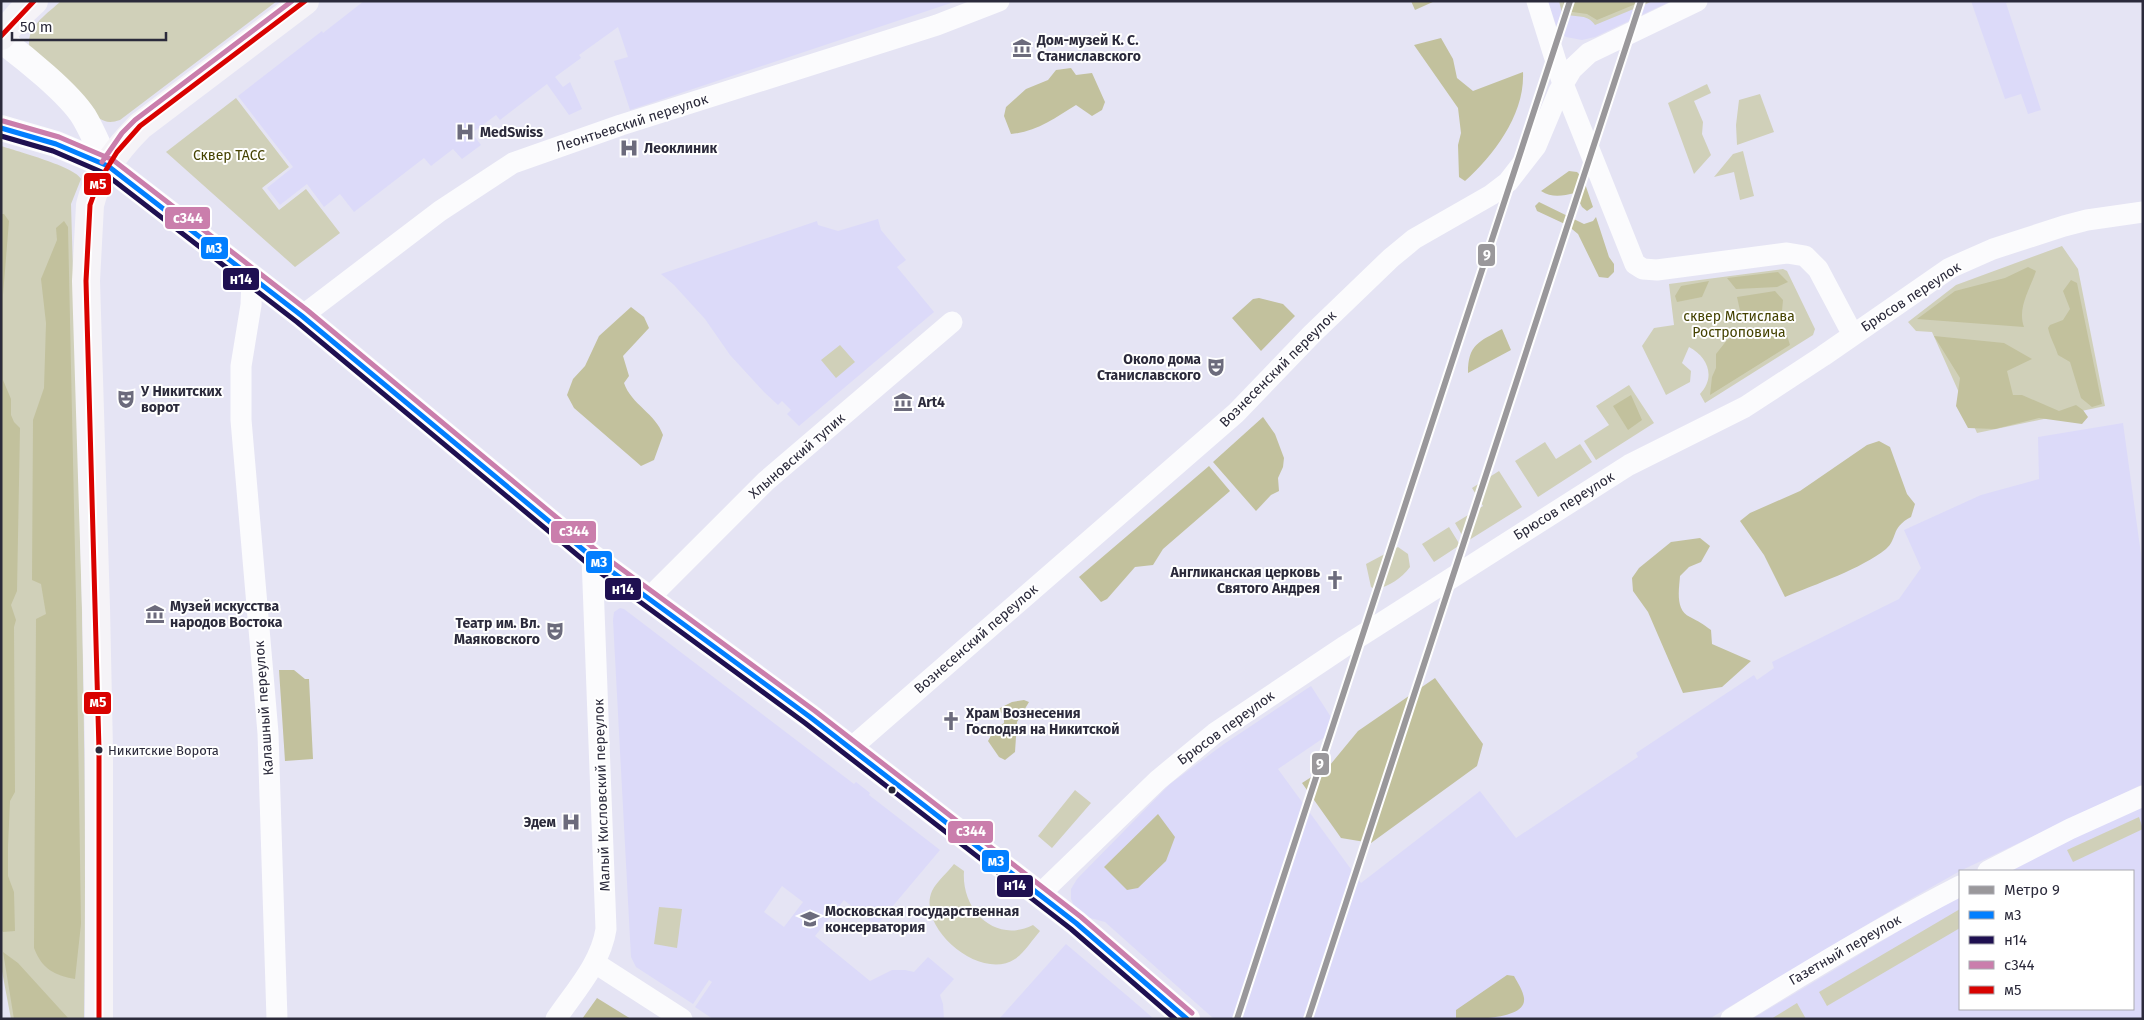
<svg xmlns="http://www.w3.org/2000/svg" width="2144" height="1020" viewBox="0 0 2144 1020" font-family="'Fira Sans',sans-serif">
	<rect width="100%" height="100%" fill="#e5e4f4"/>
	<!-- built -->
	<path fill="#dcdaf9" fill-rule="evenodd" d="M364 1H957L630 110 614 61 628 57 618 27 579 55 581 58 555 77 563 87 570 82 582 109 569 115 547 84 500 120 496 115 472 133 481 145 462 159 453 149 431 166 424 158 354 212 340 194 324 207 307 184 280 205 267 188 293 167 238 96 322 31 323 33Z
		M1548 1H1671L1595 37 1582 40 1566 37 1558 31Z
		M1971 1H2014L2006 3 2041 110 2028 114 2021 94 2005 99Z
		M878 219 881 230 906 260 897 267 934 312 799 426 787 414 791 410 782 401 778 405 764 392 730 355 705 319 674 285 661 274 817 221 818 225 838 231Z
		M2123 423 2143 569V784L1960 871 1905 902 1709 1019H1214L1105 922 1090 918 1074 906 1071 899V889L1077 879 1170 784 1224 744 1311 686 1338 728 1278 769 1361 883 1480 791 1516 838 1638 757 1636 753 1754 675 1757 680 1774 668 1772 662 1899 599 1921 568 1904 530 1981 495 2039 479 2038 437Z
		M620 608 624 609 854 784 856 782 870 793 869 795 940 850 876 926 844 900 815 936 870 981 892 970H905L914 972 928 957 954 979 940 995 943 1004 944 1019H713L695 1007 712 982 709 980 693 1004 636 967 631 957 613 620 614 612ZM782 886 803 902 784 927 764 912Z
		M2143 807V1019H1752L1917 920 1960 897V1009H2133V871H2008L2064 841Z
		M1066 944 1131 999 1154 1019H999Z"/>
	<!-- green -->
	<path fill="#d0d0b9" d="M61 1H277L120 120C111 123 106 123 97 117L30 50C24 28 46 15 61 1Z
		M1559 1H1653L1595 25C1586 12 1574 19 1562 13Z
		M1707 84 1711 93 1694 101 1703 122 1702 134 1711 155 1694 174 1668 103Z
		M1760 94 1774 132 1737 145 1736 125 1739 100Z
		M236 98 289 167 262 188 279 210 306 189 340 233 295 267 166 152Z
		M1 146C16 151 76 167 81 179L71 204C79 476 88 747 84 1019H11L1 966Z
		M1743 151 1754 196 1740 200 1734 172 1714 177 1733 154Z
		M2062 246 2078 269 2105 406 1977 433 1932 332 1916 331 1908 322 1956 285Z
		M1783 269 1787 271 1815 329 1813 335 1705 403 1700 394C1716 377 1708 357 1689 347L1682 363 1691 371 1690 382 1666 395 1642 346 1654 328 1674 325 1669 284Z
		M840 345 855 362 836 378 821 360Z
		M1629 385 1654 423 1596 460 1584 441 1609 425 1596 406Z
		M1545 442 1556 459 1580 444 1592 462 1538 497 1515 461Z
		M1499 471 1522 507 1466 542 1455 523 1483 506 1472 488Z
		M1449 527 1460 545 1434 562 1422 544Z
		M1398 547 1408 554 1410 567C1401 579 1390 585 1376 590L1371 587 1366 564Z
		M1075 790 1091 803 1052 848 1038 836Z
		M2139 817 2143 829 2073 862 2067 850Z
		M954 864 964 871C961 910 995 944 1033 925L1040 931C1033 939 1024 953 1015 959 980 982 916 927 932 891 937 881 948 872 954 864Z
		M659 907 682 909 677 948 654 944Z
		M1960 909V928L1827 1006 1819 992Z
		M1797 1003 1806 1019H1771Z"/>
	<!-- forest -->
	<path fill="#c2c19d" d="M1411 1H1435L1415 10Z
		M1563 1H1643L1597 20 1587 14 1565 11Z
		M1441 38 1453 59 1457 78 1473 91 1523 72C1525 114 1494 155 1465 181L1459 177 1458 145 1461 133 1458 108 1414 45Z
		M1071 68 1076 75 1092 73 1105 102 1102 110 1092 116 1076 105C1055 118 1036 132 1011 134L1004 116 1006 107 1026 89 1048 80 1056 70Z
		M1569 171 1577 172 1583 178 1593 207 1587 211 1582 207 1575 193C1562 196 1552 198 1541 191Z
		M1539 202 1584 224 1593 221 1596 217 1609 257 1614 264V272L1608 278 1599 277 1578 234 1567 225 1537 211 1535 206Z
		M1 214H4L9 221 3 295V380L11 399V415L14 422 20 428 17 591 11 605 16 620 14 627 15 792 10 801 8 847V876L14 892 15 931 3 932 1 929Z
		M64 221 68 227 76 600 81 924 75 979C54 975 42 969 34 948L36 619 46 614 41 584 32 580 33 420 44 388 46 323 41 279 57 240 56 228Z
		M2028 267 2036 271C2030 289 2017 308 2024 327L1917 319 1955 291 2005 278Z
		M1778 272 1788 282 1777 287 1736 289 1727 278Z
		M2071 280 2077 283 2102 404 2092 407 2081 398 2070 362 2058 355C2055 345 2050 338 2048 328L2050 325 2063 320 2070 309 2063 291Z
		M1709 281 1702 297 1677 302 1675 296 1681 286Z
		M1775 291 1783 300 1782 311 1741 315 1737 297Z
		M1259 298 1283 304 1295 316 1261 351 1232 318 1253 299Z
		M631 307 644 317 649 328 623 356 629 376 624 383C631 404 656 414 663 435L654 460 641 466 574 408 567 395 573 379 585 366 599 336Z
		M1502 329 1511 350 1468 373C1468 344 1479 342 1502 329Z
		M1785 329 1790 345 1710 395 1712 377 1716 368V354L1727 340 1732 337 1756 332Z
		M1934 336 2004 343 2032 359 2007 371 2013 395H2022L2059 411 2076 405 2083 410 2088 417 2082 424 2039 418 1995 429 1968 428 1956 406 1960 378Z
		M1631 395 1642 420 1628 430 1613 406Z
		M1263 417 1275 434 1284 458 1283 467 1278 478 1279 491 1271 495 1256 511 1213 462Z
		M1879 441 1890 447 1907 494 1915 504 1911 517C1890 528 1898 539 1886 549 1861 569 1816 584 1785 597L1764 555 1740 521 1750 513 1800 491 1867 445Z
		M1209 466 1230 491 1163 549 1153 565 1135 567 1107 599 1101 602 1079 577Z
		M1700 538 1710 546 1701 562 1689 567 1680 576C1679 590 1675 610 1690 617 1698 621 1703 624 1711 630L1712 644 1751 661 1722 687 1683 693 1648 612 1633 591 1632 578 1639 568 1671 542Z
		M279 670H294L305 679H309L313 759 285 761Z
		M1435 678 1483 744 1477 766 1371 843 1341 838 1302 783 1330 765 1358 731Z
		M1024 700 1029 702 1017 722 1015 752 1005 760 999 757 988 741 994 730 1004 723V716L998 709 1012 702Z
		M1158 814 1175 837 1166 861 1138 888 1127 890 1104 867Z
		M3 952 18 963 69 1019H14Z
		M1507 975 1514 976C1518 983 1523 991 1524 998 1527 1020 1472 1019 1456 1019V1010Z
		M597 998 631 1019H582Z"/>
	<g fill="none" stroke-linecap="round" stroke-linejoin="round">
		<!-- minor -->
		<path stroke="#fbfbfd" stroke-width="21" d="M1537 1 1563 84 1635 264 1643 269 1657 270 1787 253 1805 256 1818 269 1853 335
			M252 278 251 305 241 366V420L268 733 277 1019
			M302 316 440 211 513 163 621 125 937 25 999 1
			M649 598 766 481 952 322
			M851 748 1236 413 1312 334 1391 258 1414 239 1491 195 1508 182 1536 146 1559 91 1572 69 1589 53 1697 1
			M1988 871 2070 829 2143 796
			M1040 894 1158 780 1215 733 1345 646 1629 465 1745 407 1823 356 1950 268 1993 249 2064 226 2087 220 2143 212
			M595 963 682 1019
			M556 1019C575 991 601 963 606 929L592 557
			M1731 1019C1806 972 1882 926 1960 886"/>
		<!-- tertiary -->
		<path stroke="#fbfbfd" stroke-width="26" d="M1 40C24 57 69 93 84 117 93 132 100 150 108 166
			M1 128 56 144 108 166 302 316 592 557 810 717 1076 923 1187 1019"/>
		<!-- secondary -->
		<path stroke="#f5f3f7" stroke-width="28" d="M1 36 19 15 34 1
			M99 1019V750L96 607 86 281 90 205C97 175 119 147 140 126L305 1"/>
		<!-- bus-1 casing -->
		<g stroke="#fff" stroke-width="9">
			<path id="bus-1" d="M1 128 56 144 108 166 302 316 592 557 810 717 1076 923 1187 1019"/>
		</g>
		<!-- bus-2 casing -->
		<g stroke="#fff" stroke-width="9">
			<path id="bus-2" d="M1 136 53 151 104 173 297 322 587 563 805 723 1071 929 1175 1019"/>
		</g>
		<!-- bus-3 casing -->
		<g stroke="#fff" stroke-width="9">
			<path id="bus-3" d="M3 121 59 137 113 160 307 310 597 551 815 711 1081 917 1192 1013
				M102 162 122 133 135 120 292 1"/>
		</g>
		<!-- bus-4 casing -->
		<g stroke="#fff" stroke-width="9">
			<path id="bus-4" d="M1 36 34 1
				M99 1019V750L86 281 90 205 98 183 117 152 140 126 305 1"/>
		</g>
		<!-- bus-1 -->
		<use href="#bus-1" stroke="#027fff" stroke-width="5"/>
		<!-- bus-2 -->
		<use href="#bus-2" stroke="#1f1051" stroke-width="5"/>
		<!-- bus-3 -->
		<use href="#bus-3" stroke="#ca7eac" stroke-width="5"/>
		<!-- bus-4 -->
		<use href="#bus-4" stroke="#d90200" stroke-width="5"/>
		<!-- metro-1 casing -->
		<g stroke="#fff" stroke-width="10">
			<path id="metro-1" d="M1237 1019 1570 1
				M1308 1019 1641 1"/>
		</g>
		<!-- metro-1 -->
		<use href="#metro-1" stroke="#9a989b" stroke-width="6"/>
	</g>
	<!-- icons -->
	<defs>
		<g id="museum-bare" transform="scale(1.5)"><path d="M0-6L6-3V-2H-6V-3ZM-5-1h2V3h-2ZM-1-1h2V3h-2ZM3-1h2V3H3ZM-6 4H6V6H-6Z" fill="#6c6b7c" stroke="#fff" stroke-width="2.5" paint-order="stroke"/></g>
		<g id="hospital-bare" transform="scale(1.5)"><path d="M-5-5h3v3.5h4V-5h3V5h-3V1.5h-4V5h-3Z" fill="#6c6b7c" stroke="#fff" stroke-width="2.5" paint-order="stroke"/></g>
		<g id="theatre-bare" transform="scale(1.5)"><path d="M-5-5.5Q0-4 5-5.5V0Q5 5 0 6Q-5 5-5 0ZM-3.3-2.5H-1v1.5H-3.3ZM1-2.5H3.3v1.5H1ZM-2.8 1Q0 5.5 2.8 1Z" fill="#6c6b7c" stroke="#fff" stroke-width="2.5" paint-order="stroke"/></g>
		<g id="church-bare" transform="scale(1.5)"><path d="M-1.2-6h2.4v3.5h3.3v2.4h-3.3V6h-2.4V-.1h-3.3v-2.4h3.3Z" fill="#6c6b7c" stroke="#fff" stroke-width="2.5" paint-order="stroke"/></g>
		<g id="university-bare" transform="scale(1.5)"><path d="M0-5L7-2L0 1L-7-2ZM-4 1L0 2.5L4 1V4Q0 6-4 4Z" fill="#6c6b7c" stroke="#fff" stroke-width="2.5" paint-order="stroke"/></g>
	</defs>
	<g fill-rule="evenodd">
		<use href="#museum-bare" x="1022" y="48"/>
		<use href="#hospital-bare" x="465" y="132"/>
		<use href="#hospital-bare" x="629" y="148"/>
		<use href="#theatre-bare" x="1216" y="367"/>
		<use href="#theatre-bare" x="126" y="399"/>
		<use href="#museum-bare" x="903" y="402"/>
		<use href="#church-bare" x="1335" y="580"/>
		<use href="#museum-bare" x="155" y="614"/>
		<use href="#theatre-bare" x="555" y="631"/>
		<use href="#church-bare" x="951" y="721"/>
		<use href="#hospital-bare" x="571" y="822"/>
		<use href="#university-bare" x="810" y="919"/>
	</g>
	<!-- markers -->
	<g fill="#2b2a3b" stroke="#fff" stroke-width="2">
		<circle cx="99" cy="750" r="4.5"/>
		<circle cx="892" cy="790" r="4.5"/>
	</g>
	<g text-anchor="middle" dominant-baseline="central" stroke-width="4" stroke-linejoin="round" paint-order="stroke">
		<!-- bus labels -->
		<g font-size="13" fill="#2b2a3b" stroke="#fff" text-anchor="start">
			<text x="108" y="750">Никитские Ворота</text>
		</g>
		<!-- poi labels -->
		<g font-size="14" font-weight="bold" fill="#2b2a3b" stroke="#fff" text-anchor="start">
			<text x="1037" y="40">Дом-музей К. С.<tspan x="1037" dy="16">Станиславского</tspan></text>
			<text x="480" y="132">MedSwiss</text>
			<text x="644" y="148">Леоклиник</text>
			<text x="1201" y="359" text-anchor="end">Около дома<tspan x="1201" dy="16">Станиславского</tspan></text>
			<text x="141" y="391">У Никитских<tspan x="141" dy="16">ворот</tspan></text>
			<text x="918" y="402">Art4</text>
			<text x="1320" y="572" text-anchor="end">Англиканская церковь<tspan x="1320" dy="16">Святого Андрея</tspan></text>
			<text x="170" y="606">Музей искусства<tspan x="170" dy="16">народов Востока</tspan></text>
			<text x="540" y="623" text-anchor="end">Театр им. Вл.<tspan x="540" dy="16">Маяковского</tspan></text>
			<text x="966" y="713">Храм Вознесения<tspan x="966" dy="16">Господня на Никитской</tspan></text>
			<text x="556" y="822" text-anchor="end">Эдем</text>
			<text x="825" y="911">Московская государственная<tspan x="825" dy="16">консерватория</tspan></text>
		</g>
		<!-- street labels -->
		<g font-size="14" fill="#2b2a3b" stroke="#fff">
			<text transform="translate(632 123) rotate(-18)">Леонтьевский переулок</text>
			<text transform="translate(1911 297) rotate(-33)">Брюсов переулок</text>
			<text transform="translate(1278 369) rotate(-45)">Вознесенский переулок</text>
			<text transform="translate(797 456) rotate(-41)">Хлыновский тупик</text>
			<text transform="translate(1564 506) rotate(-32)">Брюсов переулок</text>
			<text transform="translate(976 639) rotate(-41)">Вознесенский переулок</text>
			<text transform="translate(264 708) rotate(-94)">Калашный переулок</text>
			<text transform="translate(1226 728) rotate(-36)">Брюсов переулок</text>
			<text transform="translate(602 795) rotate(-92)">Малый Кисловский переулок</text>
			<text transform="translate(1845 950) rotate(-30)">Газетный переулок</text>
		</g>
		<!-- park labels -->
		<g font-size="14" fill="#444201" stroke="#fff">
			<text x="229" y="155">Сквер ТАСС</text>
			<text x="1739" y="316">сквер Мстислава<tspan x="1739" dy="16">Ростроповича</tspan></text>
		</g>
	</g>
	<g stroke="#fff" stroke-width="2">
		<rect x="83" y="172" width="29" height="24" rx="5" fill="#d90200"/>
		<rect x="164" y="206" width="47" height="24" rx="5" fill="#ca7eac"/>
		<rect x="200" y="236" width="29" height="24" rx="5" fill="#027fff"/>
		<rect x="1477" y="243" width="19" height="24" rx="5" fill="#9a989b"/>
		<rect x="222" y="267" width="38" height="24" rx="5" fill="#1f1051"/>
		<rect x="550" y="520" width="47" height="24" rx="5" fill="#ca7eac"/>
		<rect x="585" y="550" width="28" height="24" rx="5" fill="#027fff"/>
		<rect x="604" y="577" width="38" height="24" rx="5" fill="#1f1051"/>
		<rect x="83" y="691" width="29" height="24" rx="5" fill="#d90200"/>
		<rect x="1311" y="752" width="19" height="24" rx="5" fill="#9a989b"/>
		<rect x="947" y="820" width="47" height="24" rx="5" fill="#ca7eac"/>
		<rect x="981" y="849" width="29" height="24" rx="5" fill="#027fff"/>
		<rect x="996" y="874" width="38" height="24" rx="5" fill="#1f1051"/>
	</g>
	<g font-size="14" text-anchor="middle" font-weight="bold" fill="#fff">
		<text x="98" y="189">м5</text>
		<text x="188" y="223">с344</text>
		<text x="214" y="253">м3</text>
		<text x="1487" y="260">9</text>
		<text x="241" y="284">н14</text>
		<text x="574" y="536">с344</text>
		<text x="599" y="567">м3</text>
		<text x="623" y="594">н14</text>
		<text x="98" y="707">м5</text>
		<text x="1320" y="769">9</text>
		<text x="971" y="836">с344</text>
		<text x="996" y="866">м3</text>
		<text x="1015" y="890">н14</text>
	</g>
	<!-- border -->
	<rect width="2144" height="1020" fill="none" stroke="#2b2a3b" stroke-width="5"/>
	<!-- legend -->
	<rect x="1959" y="870" width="175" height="140" fill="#ffffff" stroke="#aaaab1"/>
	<rect x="1969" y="886" width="25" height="8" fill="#9a989b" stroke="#aaaab1"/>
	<text x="2004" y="895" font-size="15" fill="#2b2a3b">Метро 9</text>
	<rect x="1969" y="911" width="25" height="8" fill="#027fff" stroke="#aaaab1"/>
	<text x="2004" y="920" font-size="15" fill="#2b2a3b">м3</text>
	<rect x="1969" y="936" width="25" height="8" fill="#1f1051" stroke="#aaaab1"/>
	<text x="2004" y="945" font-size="15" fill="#2b2a3b">н14</text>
	<rect x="1969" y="961" width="25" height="8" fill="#ca7eac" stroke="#aaaab1"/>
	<text x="2004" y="970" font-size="15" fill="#2b2a3b">с344</text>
	<rect x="1969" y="986" width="25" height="8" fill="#d90200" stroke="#aaaab1"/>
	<text x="2004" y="995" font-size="15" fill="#2b2a3b">м5</text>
	<!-- scale -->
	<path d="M12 32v8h154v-8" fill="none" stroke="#2b2a3b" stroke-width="2.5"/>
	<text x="20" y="32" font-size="15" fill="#2b2a3b" stroke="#ffffff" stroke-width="4" paint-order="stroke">50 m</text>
</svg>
